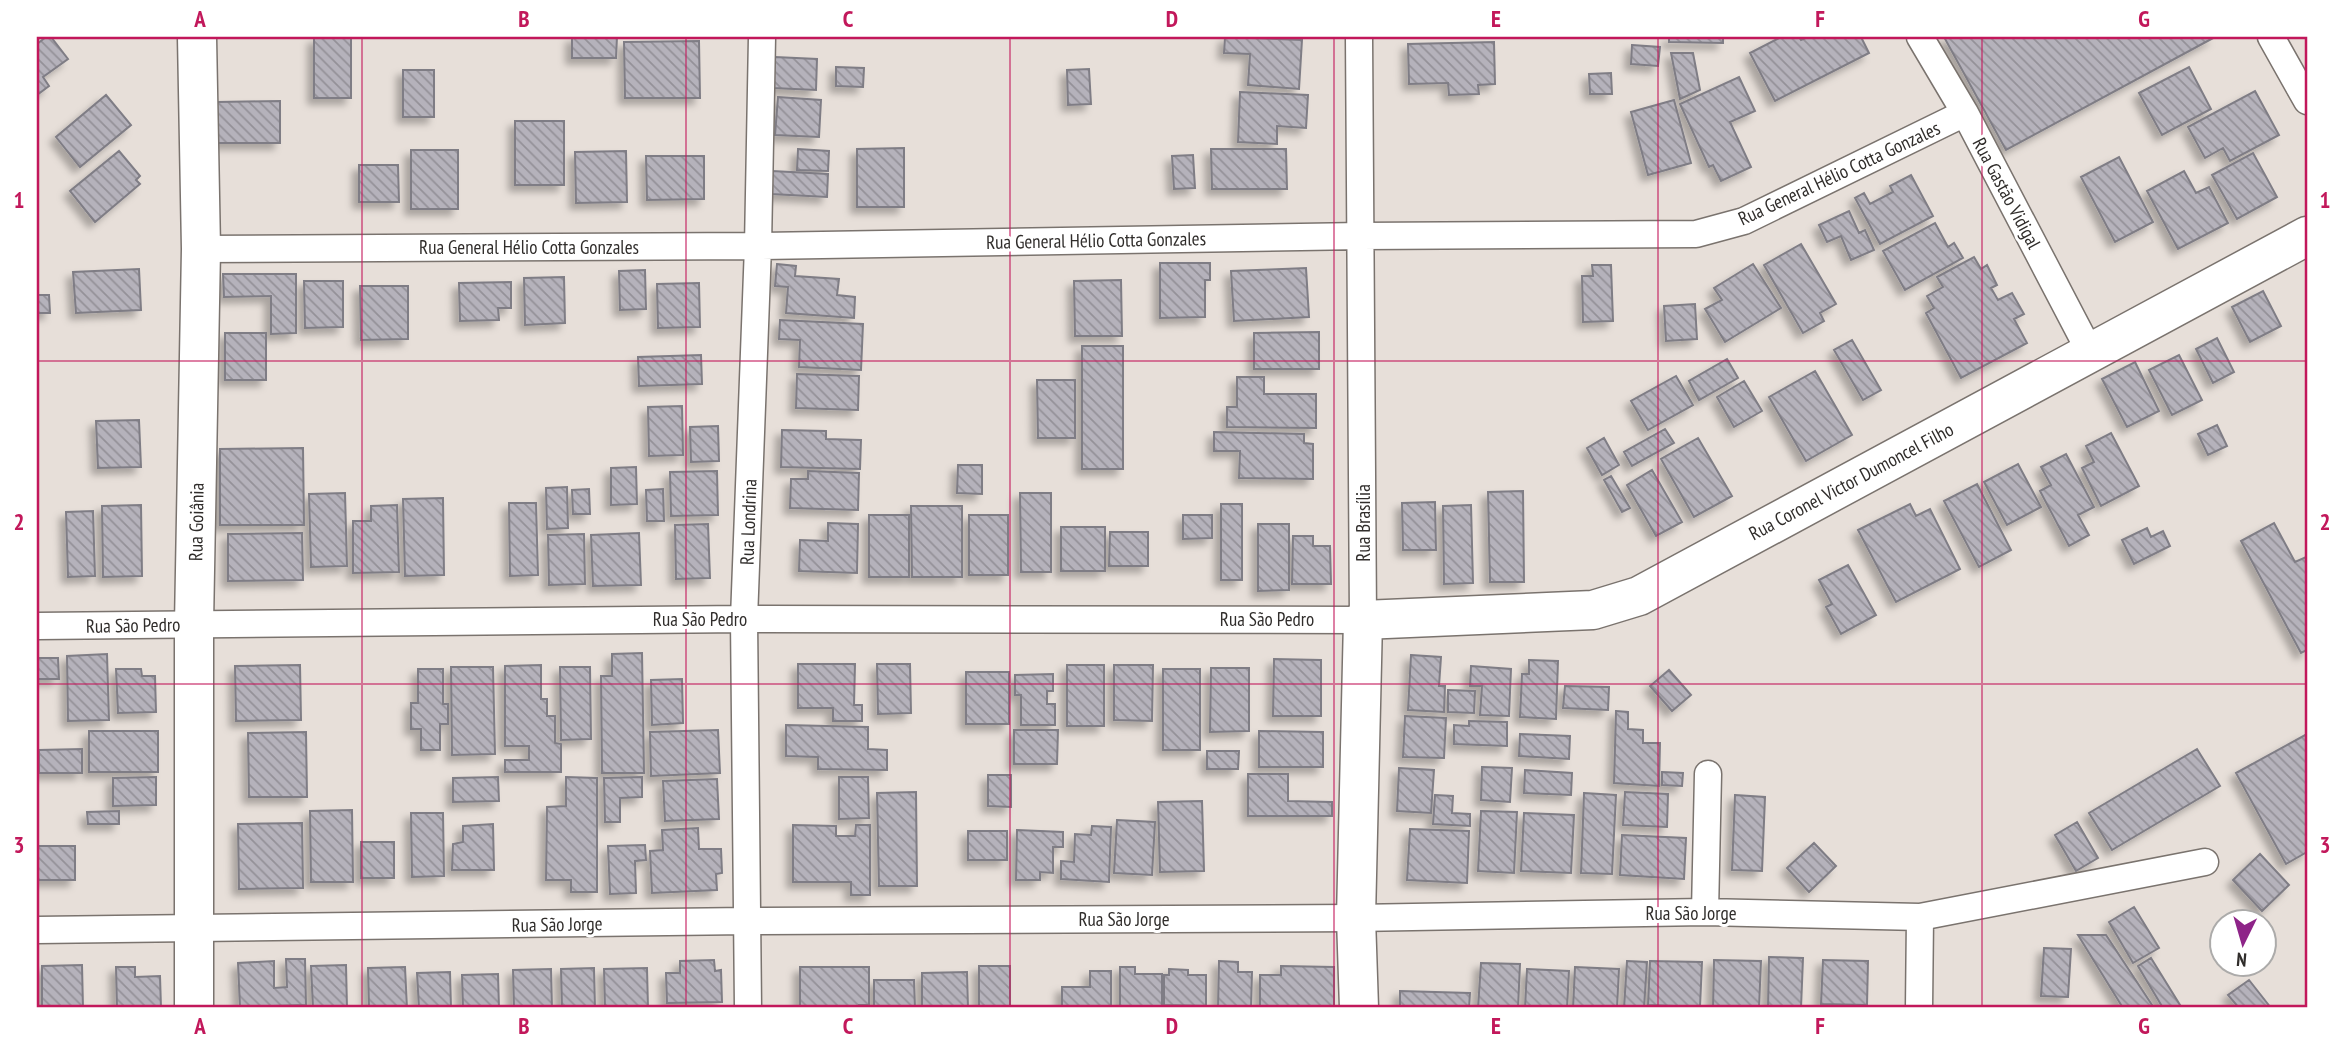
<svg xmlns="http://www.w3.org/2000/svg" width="2344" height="1045" viewBox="0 0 2344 1045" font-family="'PT Sans Narrow',sans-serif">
	<defs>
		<pattern id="building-back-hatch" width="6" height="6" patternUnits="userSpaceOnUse" patternTransform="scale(1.75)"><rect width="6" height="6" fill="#b5b2bb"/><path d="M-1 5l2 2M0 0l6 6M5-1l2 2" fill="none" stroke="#949198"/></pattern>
		<filter id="shadow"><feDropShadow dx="-6" dy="6" stdDeviation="3.5" flood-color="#0004"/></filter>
	</defs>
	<rect width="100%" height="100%" fill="#e7dfd9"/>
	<!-- building -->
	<path fill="url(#building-back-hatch)" stroke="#7f7d85" stroke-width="2" filter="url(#shadow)" d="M46 37H51L68 59 43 77 49 86 37 95V44Z
		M572 37H617L616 58H572Z
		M1225 37 1302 40 1299 89 1248 85 1250 54 1224 53Z
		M1669 37H1723V43L1669 42Z
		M1781 37H1799L1801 40 1808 37H1861L1869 53 1775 101 1750 53Z
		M1944 37H2215L2006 150Z
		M314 38H351V98H314Z
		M699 41 700 98H625L624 42Z
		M1494 42 1495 84 1478 85 1479 94 1449 95 1448 83 1409 84 1408 44Z
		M1632 45 1660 47 1658 66 1631 64Z
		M1671 53H1693L1700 90 1680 99Z
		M775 57 817 59 816 90 773 88Z
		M836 67 864 68 863 87 836 86Z
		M2189 67 2211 109 2162 135 2139 93Z
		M1089 69 1091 104 1068 105 1067 70Z
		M403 70H434V117H403Z
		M1611 73 1612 94H1590L1589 74Z
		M1739 77 1755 111 1730 122 1751 167 1721 181 1713 165 1709 167 1680 104Z
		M2255 91 2279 135 2230 161 2223 148 2205 158 2188 127Z
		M1240 92 1308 95 1306 128 1277 126V144L1238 142Z
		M106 95 131 125 80 167 56 137Z
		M778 97 821 100 819 137 775 135Z
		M1674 100 1691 163 1648 175 1631 112Z
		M280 101V143H217V102Z
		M515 121H564V185H515Z
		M904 148V207H857V149Z
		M798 149 829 151 828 171 797 170Z
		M1211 149H1286L1287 189H1212Z
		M411 150H458V209H411Z
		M119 151 140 176 136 180 140 184 95 222 70 191Z
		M626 151 627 202 576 203 575 152Z
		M2253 153 2277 197 2237 219 2212 175Z
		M1193 155 1195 188 1174 189 1172 156Z
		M646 156H704V199L647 200Z
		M2119 157 2153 222 2115 242 2081 177Z
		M359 165H398L399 202H359Z
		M772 171 828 174 827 197 771 194Z
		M2184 171 2196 193 2209 187 2228 223 2178 249 2147 191Z
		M1911 175 1933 216 1880 244 1855 198 1864 193 1870 204 1893 192 1890 186Z
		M1849 211 1859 233 1865 230 1874 250 1851 260 1841 236 1827 242 1819 225Z
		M1935 223 1948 247 1954 243 1963 258 1905 290 1883 251Z
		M1801 244 1836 304 1820 313 1824 321 1803 333 1764 265Z
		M1974 257 1981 269 1987 265 1997 285 1991 288 1998 300 2012 293 2024 314 2014 319 2027 343 1961 378 1926 313 1934 308 1927 296 1943 287 1937 277Z
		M1160 263H1210V280H1205V317L1160 318Z
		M777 264 796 266 795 276 839 279 837 295 855 297 854 318 786 313 788 287 775 286Z
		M1753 264 1781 308 1725 342 1705 309 1722 300 1714 288Z
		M1592 265H1611L1613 321 1583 322 1582 276H1593Z
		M1306 268 1309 317 1234 321 1231 271Z
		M139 269 141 310 76 313 73 272Z
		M645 270 646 309 620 310 619 271Z
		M223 274H296V333L271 334V296L224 297Z
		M564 277 565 323 525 325 524 278Z
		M1121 280 1122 336H1075L1074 281Z
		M304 281H343V327L305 328Z
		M511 282V308H498L499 320 460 321 459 283Z
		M699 283 700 327 658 328 657 284Z
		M360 286H408V339L361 340Z
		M2263 291 2281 326 2250 342 2232 307Z
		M37 295H49L50 313H37Z
		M1695 304 1697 339 1666 341 1664 306Z
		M780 320 863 324 861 370 799 367 800 340 779 339Z
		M1319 332V369H1254V333Z
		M225 333H266V380H225Z
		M2217 338 2234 372 2213 383 2196 349Z
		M1852 340 1881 390 1863 400 1834 350Z
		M1082 346H1123V469H1082Z
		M701 355 702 384 639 386 638 357Z
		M2179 355 2202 400 2172 415 2149 370Z
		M1727 359 1738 378 1699 400 1689 381Z
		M2135 362 2159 411 2127 427 2102 379Z
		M1815 371 1852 435 1806 461 1769 397Z
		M797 374 859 376 858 410 796 408Z
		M1676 376 1693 405 1648 430 1631 401Z
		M1237 377H1264V394H1316V428L1227 427V407H1237Z
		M1037 380H1075V438H1038Z
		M1744 381 1762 411 1734 427 1717 397Z
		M682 406 683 455 649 456 648 407Z
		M139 420 141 467 98 468 96 421Z
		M2217 425 2227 446 2208 455 2198 434Z
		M718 426 719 461 691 462 690 427Z
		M1665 429 1674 443 1632 466 1624 452Z
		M782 430 826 431V439L861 440 860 469 781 467Z
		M1214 432 1304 434V443L1313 444V479L1239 478 1240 451H1214Z
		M2111 433 2139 486 2101 506 2082 468 2094 462 2086 446Z
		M1604 438 1619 465 1602 475 1587 448Z
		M1698 438 1732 496 1694 517 1661 459Z
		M303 448 304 525H220V449Z
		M2066 454 2094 507 2078 515 2089 535 2069 546 2040 491 2051 485 2041 467Z
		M2018 464 2041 507 2007 525 1984 482Z
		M958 465H982V494L957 493Z
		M636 467 637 504 611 505V468Z
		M1652 470 1682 522 1656 536 1627 485Z
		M717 471 718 515 671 516 670 472Z
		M808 471 859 473 858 510 790 508 791 479H808Z
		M1611 476 1630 508 1622 512 1604 480Z
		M1977 484 2011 550 1979 567 1944 501Z
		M567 487 568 528 547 529 546 488Z
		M589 489 590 514H573L572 490Z
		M663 489 664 521H647L646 490Z
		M1523 491 1524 582H1490L1488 492Z
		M345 493 347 566 311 567 309 494Z
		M1020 493H1051V572H1021Z
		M443 498 444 575 405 576 403 499Z
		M1435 502 1436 550H1403L1402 503Z
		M509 503H536L538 575 510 576Z
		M1221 504H1242V580H1221Z
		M1910 504 1916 516 1930 509 1960 569 1896 602 1858 530Z
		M141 505 142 576 103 577 102 506Z
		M397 505 399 572 353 573V521H371V506Z
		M1471 505 1473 583 1444 584 1443 506Z
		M911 506H962V577H912Z
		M93 511 95 576 68 577 66 512Z
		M869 515H909V577H869Z
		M969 515H1008V575H969Z
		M1183 515H1212V538L1183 539Z
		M828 523 858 524 857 573 799 571 800 540 828 541Z
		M2274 523 2295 562 2306 557 2307 560V650L2301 653 2241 541Z
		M708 524 710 578 676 579 675 525Z
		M1258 524H1289V590L1258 591Z
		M1061 527H1105V571H1061Z
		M2147 528 2151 537 2163 531 2170 546 2134 564 2122 540Z
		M1110 532H1148V566H1109Z
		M302 533 303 580 228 581V534Z
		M639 533 641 585 593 586 591 535Z
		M584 534 585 584 549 585 548 535Z
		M1293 536H1313V546H1330L1331 584H1292Z
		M1848 565 1876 615 1841 634 1826 607 1832 604 1819 580Z
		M642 653 644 773H602L601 676H612V654Z
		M107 654 109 720 68 721 67 656Z
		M1411 655 1441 657 1439 686H1445L1444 712 1408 710Z
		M37 658H58L59 679H37Z
		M1274 659 1321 660V716H1273Z
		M1529 660 1558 661 1556 719 1520 717 1522 674H1529Z
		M798 664H855L854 705H862V721H833V708H798Z
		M877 664H910L911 713 878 714Z
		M300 665 301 720 236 721 235 666Z
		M541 665V699H547V716H555V743L561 744V772H505V760H529V746H505V666Z
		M1067 665H1104V726H1067Z
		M1114 665H1153L1152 721 1114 720Z
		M1471 666 1511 669 1509 716 1480 715 1482 686H1470Z
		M451 667H493L495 754 452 755Z
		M560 667H590L591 739 561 740Z
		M1211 668H1249V731L1210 732Z
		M116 669H141L142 676H155L156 712 118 713Z
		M418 669H443V704H448V724H440V750H421V729H411V703H418Z
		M1163 669H1200V750H1163Z
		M1669 670 1691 695 1672 711 1650 686Z
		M966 672H1009V724H966Z
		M1053 674V691H1047V704H1055V725H1021V695H1015V675Z
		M682 679 683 723 652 725 651 680Z
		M1565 686 1609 687 1608 710 1563 708Z
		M1448 690 1475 691 1474 713 1448 712Z
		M1616 711 1628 712V729L1643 730V743H1660L1659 786 1614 783Z
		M1405 716 1446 718 1444 758 1403 757Z
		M1469 721 1507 722V746L1454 744V725L1469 726Z
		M786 725 868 727V749L887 750V770L818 769V757L786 756Z
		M718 730 720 773 651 776 650 732Z
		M1014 730H1058L1057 764H1014Z
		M89 731H158V772H89Z
		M1259 731 1323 732V767H1259Z
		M306 732 307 797H249L248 733Z
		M1520 734 1570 736 1569 759 1519 756Z
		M2307 734V852L2286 864 2236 773Z
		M82 749V773H39V750Z
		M2197 749 2220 786 2112 850 2089 813Z
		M1207 751H1239L1238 769H1207Z
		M1482 767 1512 768 1510 802 1481 800Z
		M1399 768 1434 770 1431 813 1397 811Z
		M1525 770 1572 773 1571 795 1524 793Z
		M1662 772 1683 773 1682 786 1662 785Z
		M1248 774H1288V801L1332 802V816H1248Z
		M988 775H1011V807L988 806Z
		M156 777V805L113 806V778Z
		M498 777 499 801 453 802V778Z
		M566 777 597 778V892H571V880H546L547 807 566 806Z
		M642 777V797L620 798V822H605L604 778Z
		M839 777H868L869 818 839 819Z
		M717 779 719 819 665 821 663 781Z
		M916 792 917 886H879L877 793Z
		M1625 792 1668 794 1667 827 1623 825Z
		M1584 793 1616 795 1612 874 1581 873Z
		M1435 795 1453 796 1452 813 1470 814V826L1433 824Z
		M1735 795 1765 797 1762 871 1732 870Z
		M1202 801 1204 871 1160 872 1158 802Z
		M352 810 353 882H311L310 811Z
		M119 811V824H88L87 812Z
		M1481 811 1517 812 1514 873 1478 871Z
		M411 813H443L444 876 412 877Z
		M1524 813 1574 815 1571 873 1521 871Z
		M1117 820 1155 822 1152 875 1114 873Z
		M2077 822 2098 858 2076 871 2055 835Z
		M302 823 303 888 239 889 238 824Z
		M493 824 494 870H452L453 844 463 842V826Z
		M793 825 836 826V836H855L856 825H870V895H851V882H793Z
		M1092 826 1111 827 1109 882 1061 879V861L1074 862 1075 834 1091 835Z
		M698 828 699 849H721L722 873 716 874 717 890 652 893 650 851 663 850 662 830Z
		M1410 829 1469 831 1467 883 1407 880Z
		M1017 830 1063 832V847H1053V873L1040 872V880H1016Z
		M968 831H1007V860H968Z
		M1622 835 1686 838 1684 879 1620 875Z
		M361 842H394V878H361Z
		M1814 843 1836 866 1809 892 1787 868Z
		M645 845 646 860 635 861 636 893 610 894 608 846Z
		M37 846H75V880H37Z
		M2260 854 2289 885 2262 911 2233 880Z
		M2134 907 2159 948 2133 963 2109 922Z
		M2078 935H2106L2154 1008H2123Z
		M2044 948 2071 949 2068 997 2041 996Z
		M1769 957 1803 958 1801 1008H1768Z
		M2151 958 2180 1005 2175 1008H2163L2138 966Z
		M286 959H305L306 1005 240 1007 238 963 274 961V988L287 987Z
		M714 960 715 971 721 970 722 1002 667 1003 666 973H680V961Z
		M1714 960 1761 961 1759 1008H1713Z
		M1823 960 1868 961 1867 1005 1821 1004Z
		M1219 961 1238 962V972H1252L1251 1008H1218Z
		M1627 961 1647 962 1644 1008H1624Z
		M1650 961 1702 962 1700 1007 1648 1005Z
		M1481 963 1520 964 1518 1008H1478Z
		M82 965 83 1008H42V966Z
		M346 965 347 1008H313L311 966Z
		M979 966H1010V1008H979Z
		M1281 966 1334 967V1008H1260V975H1281Z
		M116 967H135V977L160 976 161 1008H117Z
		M405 967 407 1008H369L368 968Z
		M800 967H869V1005H859V1008H800Z
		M1120 967H1135V974H1162V1008H1120Z
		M1575 967 1619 969 1617 1008H1573Z
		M594 968 595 1008H562L561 969Z
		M647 968 648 1008H605L604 969Z
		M551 969 552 1008H514L513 970Z
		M1169 969 1188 970V975H1206V1006L1164 1005V975H1169Z
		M1527 969 1569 971 1567 1008H1525Z
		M1090 971H1111V1008H1062V987H1090Z
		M450 972 451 1008H419L417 973Z
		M967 972 968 1008H922V973Z
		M498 974 499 1008H463L462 975Z
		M874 980H914L915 1008H874Z
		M2249 980 2271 1008H2239L2228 995Z
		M1400 991 1470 993 1469 1008H1400Z"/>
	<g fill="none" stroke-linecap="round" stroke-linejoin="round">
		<!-- street casing -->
		<g stroke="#7a736e" stroke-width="29">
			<path id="street" d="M1920 37 1965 113 2090 352
				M2271 37 2307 101
				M201 249 758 246 1361 236 1696 234 1744 221 1965 113
				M37 626 744 619 1363 620 1359 37
				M1705 912 1708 774
				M37 930 747 921 1356 918 1705 912 1920 917 2205 862
				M748 1008 744 619 758 246 762 37
				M1919 1008 1920 917"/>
		</g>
		<!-- secondary casing -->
		<g stroke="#7a736e" stroke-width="41">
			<path id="secondary" d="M194 1008V624L201 249 197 37
				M1359 1008 1356 918 1363 620 1593 610 1639 596 2307 236"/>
		</g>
		<!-- street -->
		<use href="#street" stroke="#fff" stroke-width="26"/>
		<!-- secondary -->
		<use href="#secondary" stroke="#fff" stroke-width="38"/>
	</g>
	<!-- grid -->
	<path fill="none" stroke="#c2185b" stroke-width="2" stroke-opacity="0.55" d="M362 37V1008M686 37V1008M1010 37V1008M1334 37V1008M1658 37V1008M1982 37V1008M37 361H2307M37 684H2307"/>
	<g text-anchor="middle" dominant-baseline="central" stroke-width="6" stroke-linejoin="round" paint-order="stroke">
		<!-- street labels -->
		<g font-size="19" fill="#302d2b" stroke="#fff">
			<text transform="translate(1839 173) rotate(-25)">Rua General Hélio Cotta Gonzales</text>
			<text transform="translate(2007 193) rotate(62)">Rua Gastão Vidigal</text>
			<text transform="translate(1096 240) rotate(-1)">Rua General Hélio Cotta Gonzales</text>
			<text x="529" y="247">Rua General Hélio Cotta Gonzales</text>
			<text transform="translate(1851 481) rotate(-28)">Rua Coronel Victor Dumoncel Filho</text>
			<text transform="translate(196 522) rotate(-89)">Rua Goiânia</text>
			<text transform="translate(748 522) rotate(-88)">Rua Londrina</text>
			<text transform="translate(1363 523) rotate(-90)">Rua Brasília</text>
			<text x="700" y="619">Rua São Pedro</text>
			<text x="1267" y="619">Rua São Pedro</text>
			<text transform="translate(133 625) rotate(-1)">Rua São Pedro</text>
			<text x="1691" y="913">Rua São Jorge</text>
			<text x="1124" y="919">Rua São Jorge</text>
			<text transform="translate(557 924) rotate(-1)">Rua São Jorge</text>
		</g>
	</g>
	<!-- border -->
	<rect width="2344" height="1045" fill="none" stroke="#ffffff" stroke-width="77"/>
	<!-- north arrow -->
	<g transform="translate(2243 943) rotate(185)"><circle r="33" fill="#ffffff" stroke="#acabaa" stroke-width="2"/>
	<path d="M0-5L12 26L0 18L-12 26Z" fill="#8e2488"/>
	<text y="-10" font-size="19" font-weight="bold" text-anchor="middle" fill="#302d2b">N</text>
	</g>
	<rect x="38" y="38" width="2268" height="968" fill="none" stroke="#c2185b" stroke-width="2.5"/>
	<g font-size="23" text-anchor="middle" font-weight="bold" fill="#c2185b">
		<text x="200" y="27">A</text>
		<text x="524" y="27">B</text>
		<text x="848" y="27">C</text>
		<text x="1172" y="27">D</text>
		<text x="1496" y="27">E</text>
		<text x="1820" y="27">F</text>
		<text x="2144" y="27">G</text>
		<text x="19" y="208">1</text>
		<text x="2325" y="208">1</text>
		<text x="19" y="530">2</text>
		<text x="2325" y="530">2</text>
		<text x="19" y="853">3</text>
		<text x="2325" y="853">3</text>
		<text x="200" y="1034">A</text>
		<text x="524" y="1034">B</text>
		<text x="848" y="1034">C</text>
		<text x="1172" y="1034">D</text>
		<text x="1496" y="1034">E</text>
		<text x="1820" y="1034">F</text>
		<text x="2144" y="1034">G</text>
	</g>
</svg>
